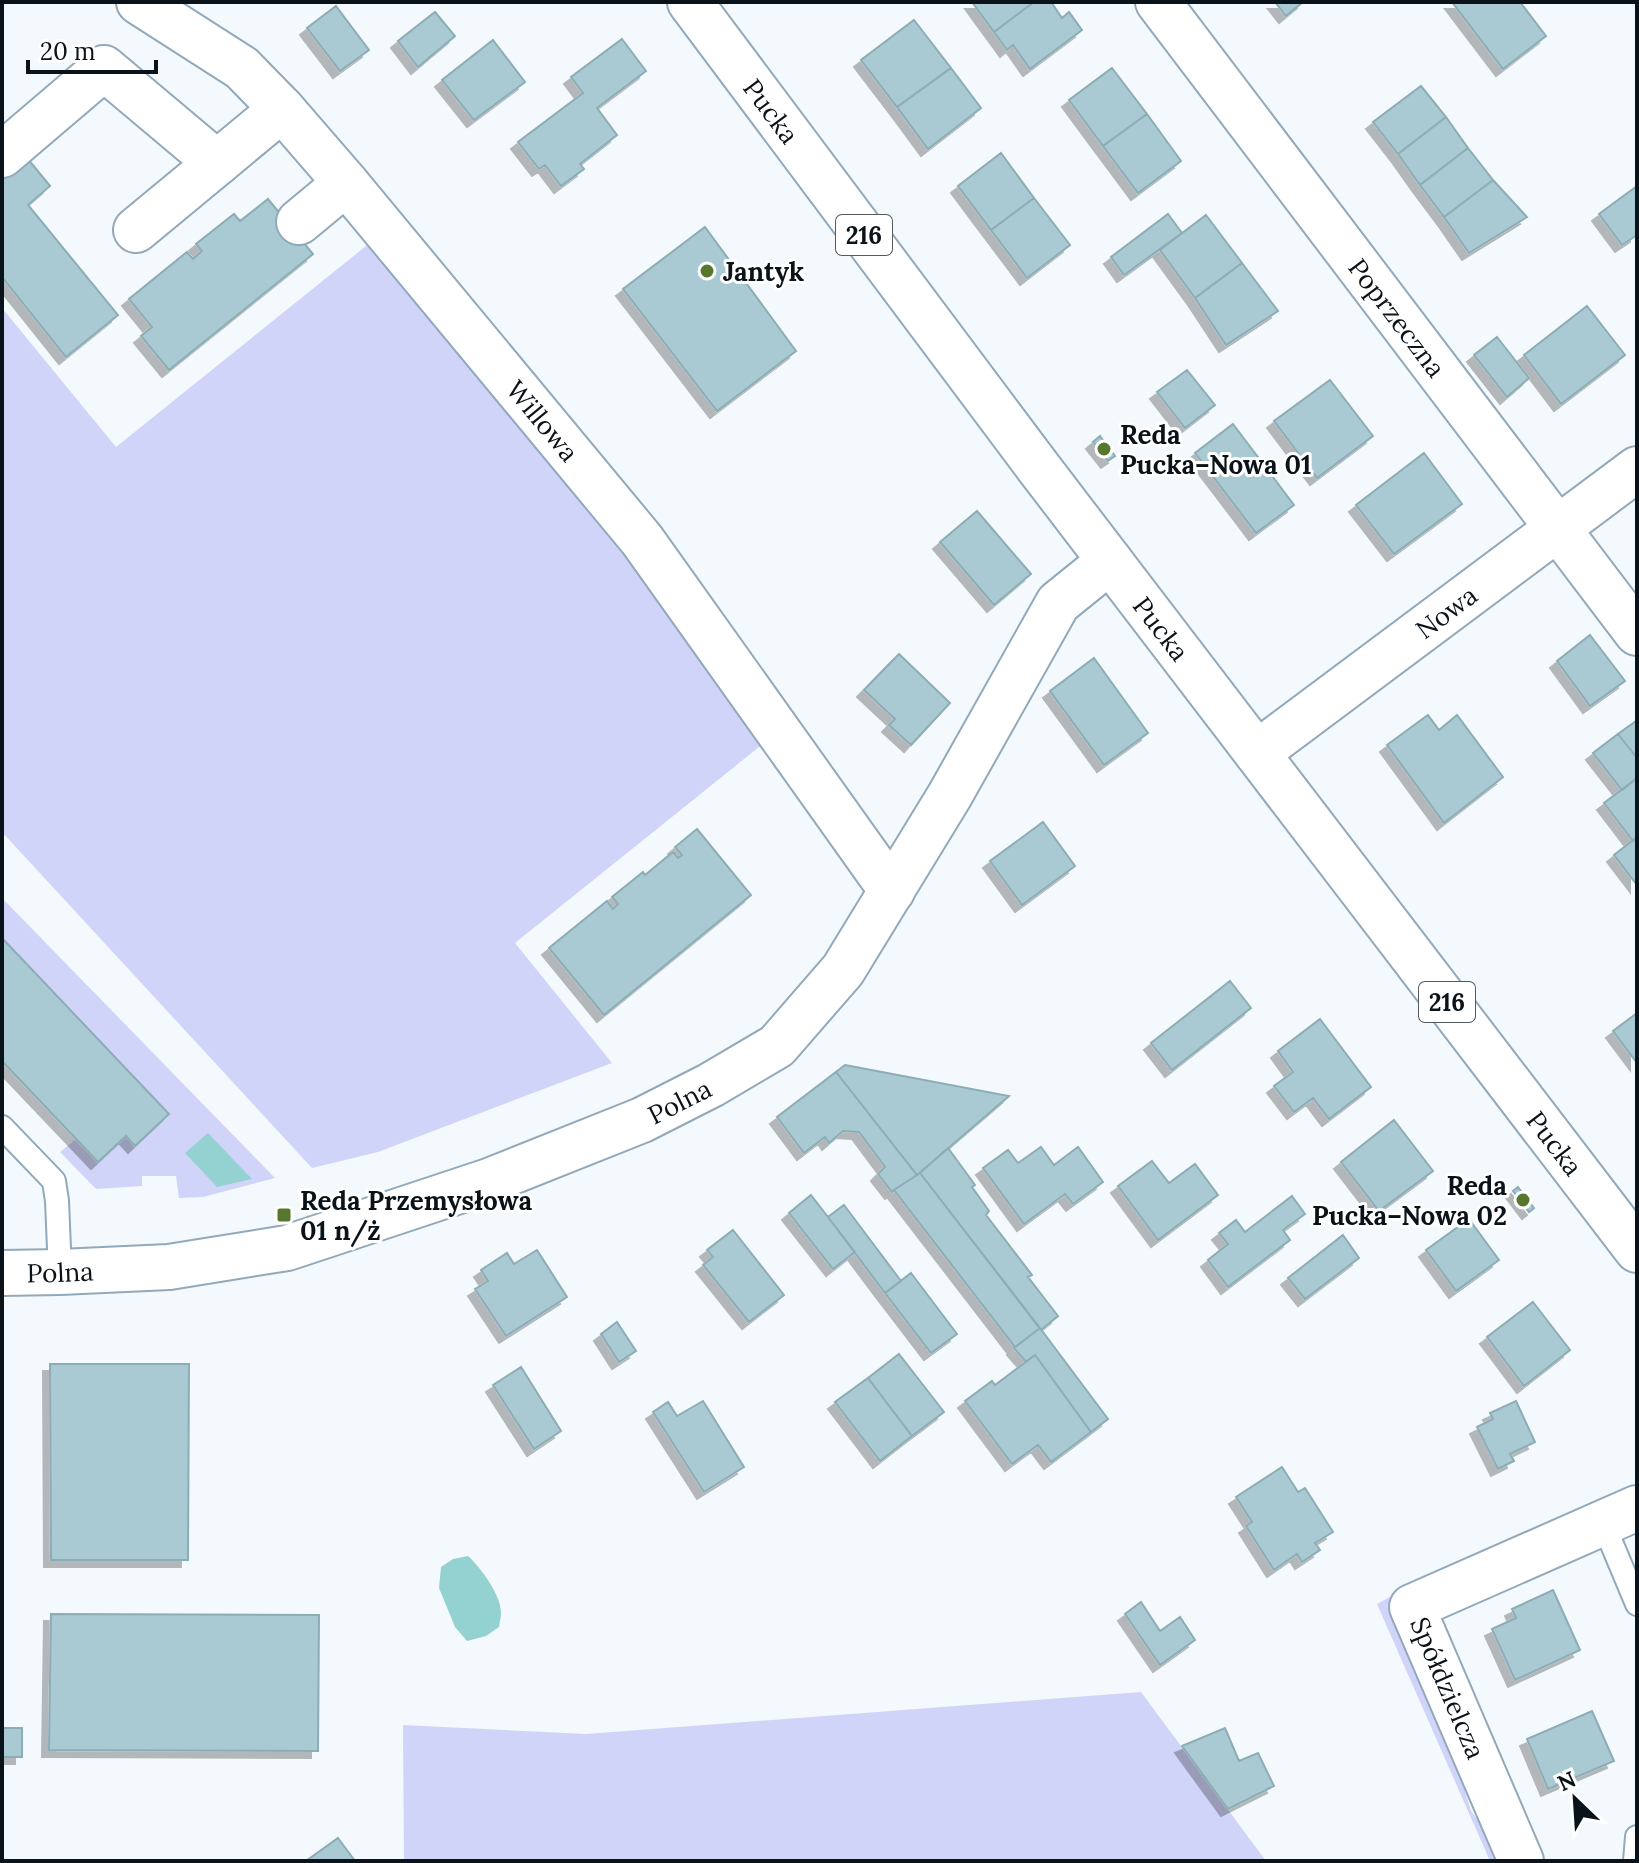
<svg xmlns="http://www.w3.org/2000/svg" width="1639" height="1863" viewBox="0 0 1639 1863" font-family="Lora,serif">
	<defs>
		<filter id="shadow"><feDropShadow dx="-7" dy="7" stdDeviation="0" flood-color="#0004"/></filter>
	</defs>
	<rect width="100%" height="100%" fill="#f4f9fd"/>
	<!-- green -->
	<path fill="#d1d4f9" d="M376 238 551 449 769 739 515 943 612 1063 378 1152 312 1168 2 832V308L116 447Z
		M2 898 275 1178 203 1197 179 1198 176 1176H142V1186L96 1189 60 1152 76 1139 98 1162 126 1136 135 1145 168 1114 2 938Z
		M1395 1594 1471 1788 1465 1791 1471 1811 1503 1853 1506 1861H1490L1377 1604Z
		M1141 1692 1266 1861H404L403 1725 586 1734Z"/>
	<!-- water -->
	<path fill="#94d2d1" d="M208 1133 252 1179 217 1187 185 1153Z
		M468 1556C481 1568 502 1596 501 1614 501 1619 499 1623 499 1627L486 1636 467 1641 455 1627 439 1588 441 1567 453 1559Z"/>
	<!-- building -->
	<path fill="#a9cad3" stroke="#8dadb6" stroke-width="2" filter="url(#shadow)" d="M972 2H1034L994 32Z
		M1034 2H1051L1062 18 1069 12 1082 30 1030 69 1013 45 1007 50 994 32Z
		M1275 2H1303L1286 16Z
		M1452 2H1520L1546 36 1503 69Z
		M336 6 369 50 340 71 307 28Z
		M435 12 455 36 418 67 398 41Z
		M914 20 951 68 897 107 861 60Z
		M622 39 646 71 597 108 617 135 580 164 584 169 561 186 545 165 539 169 518 142 583 93 571 77Z
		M493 40 525 82 474 120 442 80Z
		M951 68 981 108 928 149 897 107Z
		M1112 68 1147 114 1103 146 1069 100Z
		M1421 86 1446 117 1398 154 1373 122Z
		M1147 114 1181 161 1138 193 1103 146Z
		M1446 117 1468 148 1420 185 1398 154Z
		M1468 148 1493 180 1444 217 1420 185Z
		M23 153 50 186 28 205 118 315 66 357 2 277V170Z
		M1001 153 1034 198 991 230 958 186Z
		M1493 180 1527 217 1469 253 1444 217Z
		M1637 186V235L1622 245 1599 214Z
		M1034 198 1070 245 1027 278 991 230Z
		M268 199 313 254 169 370 141 336 152 327 129 299 187 252 193 259 202 251 196 244 234 214 240 221Z
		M1168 214 1182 233 1124 275 1111 257Z
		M1206 215 1242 263 1195 298 1160 250Z
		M705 227 796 351 717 411 623 289Z
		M1242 263 1278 311 1226 345 1195 298Z
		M1587 306 1625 355 1561 404 1524 355Z
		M1497 337 1529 378 1507 397 1474 355Z
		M1187 370 1215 405 1185 428 1157 392Z
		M1330 380 1373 436 1317 478 1274 421Z
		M1233 424 1294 505 1256 533 1195 453Z
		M1100 436 1115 456 1108 461 1093 442Z
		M1424 453 1462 504 1394 554 1356 505Z
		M977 511 1031 574 994 605 940 542Z
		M1590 635 1625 681 1590 706 1557 661Z
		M899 654 950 703 911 745 889 725 895 719 864 690Z
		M1094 658 1148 733 1104 765 1050 691Z
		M1428 715 1439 730 1457 715 1503 777 1444 823 1387 745Z
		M1636 721H1637V758L1618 734Z
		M1618 734 1637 758V778L1622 790 1593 753Z
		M1637 778V837L1633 841 1604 803Z
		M1043 822 1075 866 1022 905 990 861Z
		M697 829 751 895 604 1015 549 948 607 901 613 909 618 904 612 897 643 872 645 875 673 852 678 858 682 855 675 847Z
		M1637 837V885L1614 855Z
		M2 938 169 1114 135 1146 126 1136 98 1162 2 1061Z
		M1230 981 1251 1008 1172 1070 1151 1043Z
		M1637 1013V1063L1613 1031Z
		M1320 1019 1371 1087 1329 1119 1313 1098 1294 1112 1274 1086 1293 1072 1278 1051Z
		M845 1065 1009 1096 917 1175 836 1072Z
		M836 1072 917 1175 894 1190 892 1192 878 1174 885 1167 859 1132 843 1131 829 1143 825 1137 804 1153 777 1117Z
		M1394 1120 1433 1171 1379 1211 1341 1162Z
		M1041 1147 1054 1165 1078 1147 1103 1182 1073 1204 1065 1194 1024 1224 983 1168 1008 1150 1018 1163Z
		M948 1148 975 1185 972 1187 989 1211 986 1215 1032 1275 1028 1277 1058 1316 1041 1330 920 1173Z
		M1152 1161 1169 1183 1195 1164 1218 1195 1158 1240 1118 1186Z
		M920 1173 1040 1328 1015 1347 894 1190Z
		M1518 1187 1534 1208 1529 1212 1513 1191Z
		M811 1195 855 1252 833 1269 789 1213Z
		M1292 1196 1305 1214 1283 1230 1290 1240 1228 1287 1208 1260 1228 1244 1219 1233 1236 1220 1245 1232Z
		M844 1205 901 1281 885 1293 828 1217Z
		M1469 1219 1499 1260 1456 1291 1426 1250Z
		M733 1230 784 1295 749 1322 703 1265 713 1257 707 1250Z
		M1343 1235 1359 1258 1305 1299 1288 1278Z
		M537 1250 567 1297 506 1336 475 1289 488 1281 481 1270 507 1253 514 1264Z
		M911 1273 957 1334 931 1353 885 1293Z
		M1533 1302 1570 1350 1524 1386 1487 1337Z
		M617 1322 636 1351 619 1362 601 1334Z
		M1040 1328 1108 1419 1091 1432 1035 1355 1026 1362 1014 1348Z
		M899 1354 944 1412 912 1436 868 1378Z
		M1035 1355 1091 1432 1051 1462 1038 1445 1012 1464 965 1401 992 1381 995 1385Z
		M50 1364H189L188 1560H51Z
		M521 1367 561 1431 534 1449 493 1385Z
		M868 1378 912 1436 880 1461 835 1402Z
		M703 1401 744 1467 704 1492 653 1412 668 1402 677 1416Z
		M1516 1401 1535 1442 1510 1454 1514 1461 1498 1469 1477 1427 1493 1419 1490 1413Z
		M1282 1467 1298 1492 1305 1488 1333 1532 1315 1543 1320 1550 1302 1562 1297 1554 1274 1570 1246 1526 1252 1522 1236 1497Z
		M1553 1590 1580 1650 1515 1680 1492 1629 1516 1618 1512 1609Z
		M1141 1602 1160 1631 1180 1617 1195 1640 1160 1665 1125 1614Z
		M51 1614 319 1615 318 1751 49 1750Z
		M1592 1711 1614 1761 1548 1789 1527 1739Z
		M2 1728H22V1757H2Z
		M1225 1728 1239 1761 1258 1753 1274 1786 1228 1809 1182 1746Z
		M338 1838 355 1861H306Z"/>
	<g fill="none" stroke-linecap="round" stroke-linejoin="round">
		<!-- lane casing -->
		<g stroke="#91a9bb" stroke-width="26">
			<path id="lane" d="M2 1127 54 1181 57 1201 60 1272
				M1603 1523 1637 1604
				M1635 1861 1637 1837"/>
		</g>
		<!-- street casing -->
		<g stroke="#91a9bb" stroke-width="48">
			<g id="street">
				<path id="s1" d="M139 2 242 68 282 109 346 183 642 540 892 891"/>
				<path id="s2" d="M1158 2 1637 633"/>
				<path d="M2 155 104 68 217 163 136 230"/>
				<path d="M217 163 282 109"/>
				<path d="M299 222 346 183"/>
				<path d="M1521 1861 1412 1607 1637 1508"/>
			</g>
		</g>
		<!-- secondary casing -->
		<g stroke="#91a9bb" stroke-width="48">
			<g id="secondary">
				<path id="s3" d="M1257 753 1637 469"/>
				<path id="s4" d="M2 1273 60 1272 169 1267 287 1248 489 1181 642 1120 711 1085 777 1046 843 970 950 795 1058 603 1110 561"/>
			</g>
		</g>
		<!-- primary casing -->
		<g stroke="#91a9bb" stroke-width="48">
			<g id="primary">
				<path id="s5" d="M690 2 1038 467 1637 1250"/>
			</g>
		</g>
		<!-- lane -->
		<use href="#lane" stroke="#fff" stroke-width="22"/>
		<!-- street -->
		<use href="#street" stroke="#fff" stroke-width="44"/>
		<!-- secondary -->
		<use href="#secondary" stroke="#fff" stroke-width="44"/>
		<!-- primary -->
		<use href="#primary" stroke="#fff" stroke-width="44"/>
	</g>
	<!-- markers -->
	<g fill="#57772e" stroke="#fff" stroke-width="3">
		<circle cx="707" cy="271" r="8"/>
		<circle cx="1104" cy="449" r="8"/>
		<circle cx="1523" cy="1200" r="8"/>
		<rect x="276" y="1207" width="16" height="16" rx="4"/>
	</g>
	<g text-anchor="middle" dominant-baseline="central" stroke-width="6" stroke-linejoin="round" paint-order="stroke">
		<!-- shield labels -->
		<g fill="#fff" stroke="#545a5e" stroke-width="2">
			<rect x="836" y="215" width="56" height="40" rx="6"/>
			<rect x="1419" y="982" width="56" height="40" rx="6"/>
		</g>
		<g font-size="24" font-weight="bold" fill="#0a1319">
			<text x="864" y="235">216</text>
			<text x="1447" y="1002">216</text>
		</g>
		<!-- street labels -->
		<g font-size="26" fill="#0a1319" stroke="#fff">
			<text stroke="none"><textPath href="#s5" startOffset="136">Pucka</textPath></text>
			<text stroke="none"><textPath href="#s2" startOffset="396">Poprzeczna</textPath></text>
			<text stroke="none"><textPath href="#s1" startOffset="586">Willowa</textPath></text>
			<text stroke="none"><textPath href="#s3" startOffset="236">Nowa</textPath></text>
			<text stroke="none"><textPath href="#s5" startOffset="784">Pucka</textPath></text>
			<text stroke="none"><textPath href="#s4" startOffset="706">Polna</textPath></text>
			<text stroke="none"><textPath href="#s5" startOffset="1432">Pucka</textPath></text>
			<text stroke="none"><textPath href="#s4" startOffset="58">Polna</textPath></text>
			<text transform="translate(1448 1688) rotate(67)">Spółdzielcza</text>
		</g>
		<!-- poi labels -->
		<g font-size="26" font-weight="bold" fill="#0a1319" stroke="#fff" text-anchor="start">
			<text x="723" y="271">Jantyk</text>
			<text x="1120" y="434">Reda<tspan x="1120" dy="30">Pucka–Nowa 01</tspan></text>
			<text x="1507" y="1185" text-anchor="end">Reda<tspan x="1507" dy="30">Pucka–Nowa 02</tspan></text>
			<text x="300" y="1200">Reda Przemysłowa<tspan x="300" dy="30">01 n/ż</tspan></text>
		</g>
	</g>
	<!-- border -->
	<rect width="1639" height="1863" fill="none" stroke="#0a1319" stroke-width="8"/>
	<!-- north arrow -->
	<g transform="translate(1575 1799) rotate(335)" stroke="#ffffff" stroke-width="6" paint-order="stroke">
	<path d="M0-6L14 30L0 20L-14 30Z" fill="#0a1319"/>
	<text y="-12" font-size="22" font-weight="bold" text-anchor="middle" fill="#0a1319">N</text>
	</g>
	<!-- scale -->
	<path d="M28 60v12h128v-12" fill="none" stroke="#0a1319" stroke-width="4"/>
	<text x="40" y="60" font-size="24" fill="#0a1319" stroke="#ffffff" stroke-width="6" paint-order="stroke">20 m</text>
</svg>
